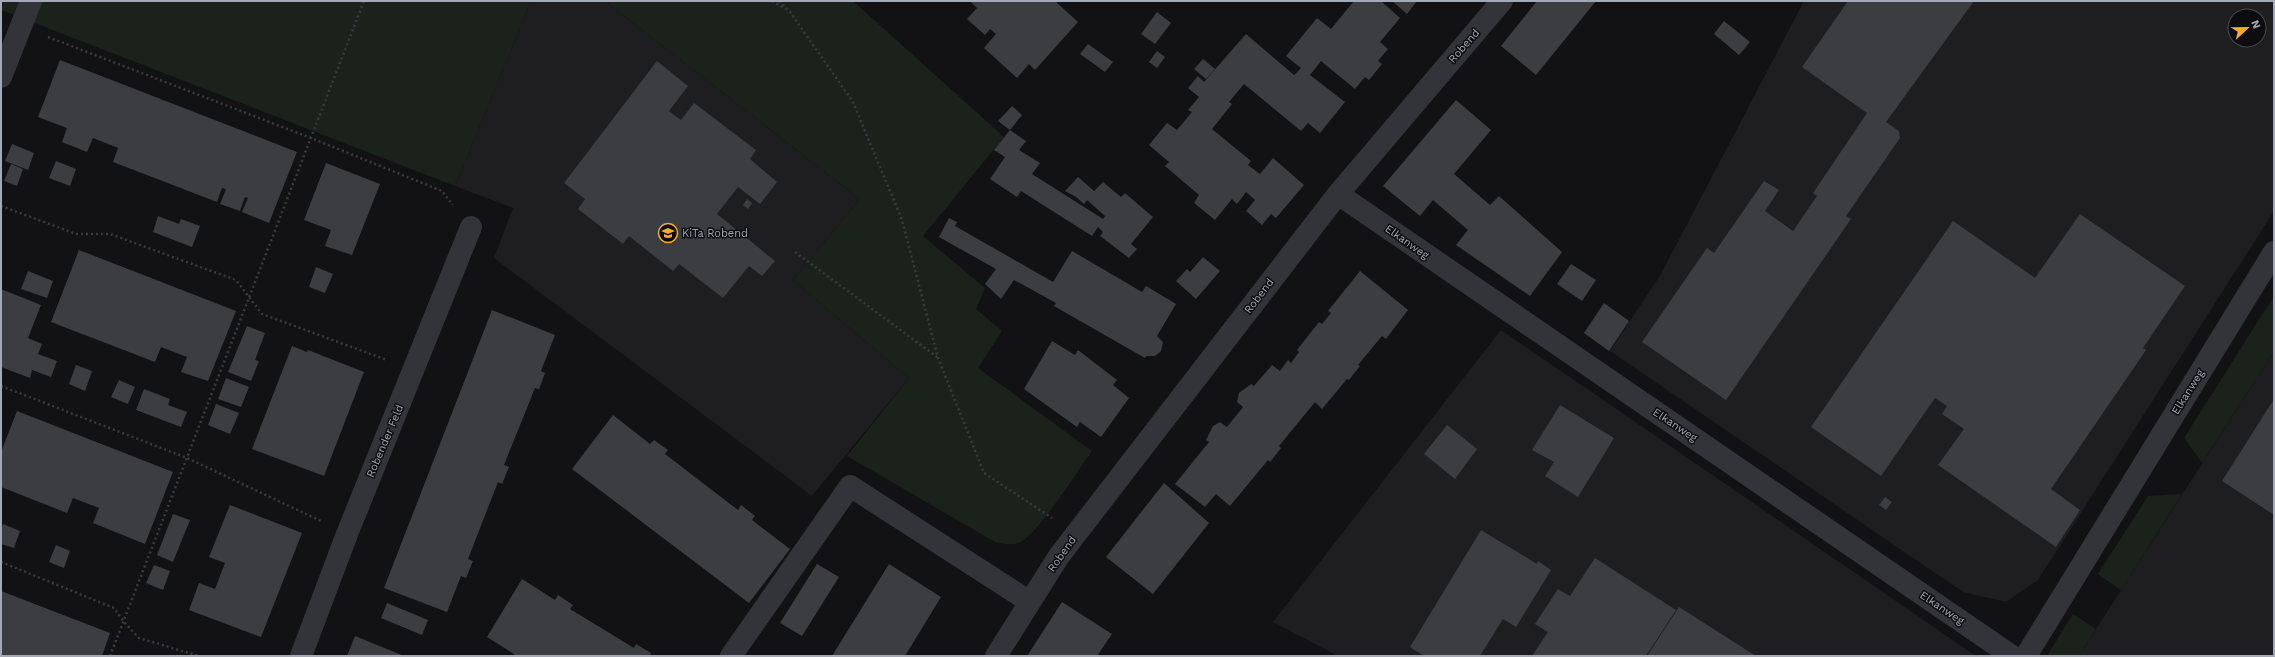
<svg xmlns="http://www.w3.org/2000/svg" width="2275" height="657" viewBox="0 0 2275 657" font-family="'Work Sans',sans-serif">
	<rect width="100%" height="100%" fill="#121214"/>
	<!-- built -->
	<path fill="#1e1e21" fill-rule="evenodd" d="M531 1H605L860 199 793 280 909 378 812 496 494 258 513 208 455 186Z
		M1804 1H2274V211L2038 580 2006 602 1963 592 1610 351 1661 274ZM2235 16H2259V40H2235Z
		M1501 330 1628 417 1976 656H1338L1273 622Z
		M2274 351V656H2079L2121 590Z"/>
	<!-- green -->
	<path fill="#1a221b" d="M1 1H531L455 186 1 10Z
		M605 1H853L1004 137 923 236 985 288 976 309 1002 331 978 368 1092 451C1078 470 1040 531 1022 541 1014 546 1004 544 995 542L847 456 909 378 793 280 860 199Z
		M2274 296V351L2202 463 2184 438Z
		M2182 494 2121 590 2098 574 2148 496Z
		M2073 614 2096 629 2079 656H2047Z"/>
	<!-- building -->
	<path fill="#3c3d41" d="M970 1H1055L1078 22 1035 70 1029 64 1017 78 984 48 996 34 990 29 985 35 967 19 977 8Z
		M1354 1H1381L1400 18 1380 42 1388 49 1378 61 1382 64 1369 80 1365 77 1355 89 1321 61 1310 75 1345 102 1320 133 1308 123 1301 131 1244 84 1229 102 1232 104 1212 129 1251 161 1248 165 1260 174 1273 158 1304 185 1276 218 1271 214 1262 225 1246 211 1255 200 1246 192 1237 204 1232 199 1215 220 1194 203 1199 195 1165 166 1169 162 1149 145 1167 123 1177 130 1192 112 1188 110 1199 97 1188 88 1198 76 1204 82 1246 34 1294 75 1301 68 1286 56 1317 18 1331 29Z
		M1392 1H1417L1407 14Z
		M1537 1H1596L1536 75 1501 46Z
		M1848 1H1974L1886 122 1899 131 1900 138 1846 216 1851 219 1726 400 1642 342 1707 248 1714 253 1764 181 1779 190 1765 211 1793 231 1817 196 1813 193 1867 113 1802 67Z
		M1157 12 1171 23 1155 44 1141 34Z
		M1724 21 1750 42 1739 55 1714 34Z
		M1088 44 1113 62 1105 72 1080 54Z
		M1157 51 1165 57 1157 68 1149 62Z
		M1203 59 1215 69 1206 79 1194 69Z
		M60 60 297 152 269 223 242 212 248 198 245 197 240 211 220 204 226 189 222 188 217 202 113 162 118 148 93 138 87 152 62 142 67 128 38 117Z
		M657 61 688 86 669 111 681 120 694 103 756 150 750 159 777 182 760 204 738 187 717 214 775 261 762 276 749 266 723 298 679 264 673 271 629 236 623 244 578 209 585 199 564 183Z
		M1456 100 1491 130 1454 174 1490 205 1499 196 1562 252 1530 296 1456 245 1468 230 1433 200 1420 216 1383 186Z
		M1012 106 1022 115 1010 130 1026 141 1019 150 1040 163 1032 174 1103 219 1105 216 1087 200 1084 204 1076 197 1065 191 1078 177 1094 191 1103 182 1121 197 1125 193 1153 217 1131 244 1137 249 1129 258 1100 236 1103 232 1098 227 1092 236 1021 191 1017 197 990 179 1005 157 994 150 1010 130 998 121Z
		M12 144 34 153 28 170 5 161Z
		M56 161 76 169 70 186 49 178Z
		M326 163 380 184 352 255 325 246 331 230 304 220Z
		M11 164 23 169 17 186 4 181Z
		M747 199 752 203 748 209 743 205Z
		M2080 214 2185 286 2143 348 2146 350 2051 489 2080 510 2056 547 1938 465 1964 429 1942 414 1947 406 1935 398 1881 476 1811 427 1953 221 2035 278Z
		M158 216 179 224 181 219 200 226 192 247 153 232Z
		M949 218 957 222 955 226 1053 282 1072 251 1142 292 1146 286 1176 304 1157 336 1163 342 1161 351 1155 356H1146L1145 358 1054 306 1056 303 1014 280 1001 299 985 284 996 269 939 237Z
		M79 250 236 311 208 381 181 372 187 357 161 347 155 362 51 322Z
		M1203 257 1220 271 1196 299 1176 281 1187 269 1190 272Z
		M1571 264 1596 280 1582 301 1557 284Z
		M316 267 333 274 325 293 309 287Z
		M28 271 53 281 47 298 21 289Z
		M1360 271 1408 310 1386 339 1382 336 1358 365 1360 366 1349 380 1347 379 1322 409 1315 402 1279 446 1281 448 1270 462 1268 460 1230 506 1216 494 1205 507 1175 484 1209 442 1206 440 1213 426 1220 422 1227 427 1243 407 1237 402 1239 393 1251 384 1254 386 1272 365 1280 371 1288 360 1291 363 1299 352 1297 350 1319 322 1322 324 1331 313 1328 311Z
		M1 289 41 305 28 338 42 344 38 354 57 361 51 377 32 370 30 378 1 367Z
		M1604 303 1629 321 1609 351 1584 333Z
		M492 310 555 335 541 371 545 373 539 389 535 388 504 465 509 467 502 484 498 482 468 559 473 561 466 578 461 576 447 612 384 588Z
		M247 326 265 333 255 360 259 361 251 381 228 372Z
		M1052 341 1075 355 1078 350 1117 380 1113 385 1129 398 1101 437 1080 422 1077 427 1024 389Z
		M292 346 307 352 308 350 364 372 324 476 252 449Z
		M76 365 92 371 85 391 69 384Z
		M226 378 249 387 241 407 218 399Z
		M119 380 135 387 128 404 111 397Z
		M144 389 170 399 168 405 187 412 181 427 136 410Z
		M2274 399V515L2222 481Z
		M216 404 239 413 230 434 208 425Z
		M1560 405 1614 438 1578 497 1545 476 1554 462 1532 450Z
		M17 411 173 472 145 544 93 523 99 508 73 498 67 513 1 487V452Z
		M613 415 650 444 654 440 668 450 665 454 738 510 741 505 755 516 752 520 790 549 749 603 572 469Z
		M1447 425 1477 449 1455 479 1424 454Z
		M1164 483 1209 523 1153 594 1106 557Z
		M1885 497 1892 502 1886 510 1879 505Z
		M230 505 302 533 261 637 189 610 199 583 215 589 225 563 209 557Z
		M173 514 190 520 173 562 157 555Z
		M3 524 20 531 14 548 1 544V530Z
		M1481 530 1537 564 1538 561 1551 570 1516 627 1503 619 1480 656H1424L1410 647Z
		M56 545 70 551 64 568 49 562Z
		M1595 558 1676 610 1646 656H1532L1548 632 1535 624 1558 589 1570 596Z
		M817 564 839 577 802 636 780 623Z
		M889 564 941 597 905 656H832Z
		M154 565 170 571 163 590 146 583Z
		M522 579 555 600 558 595 573 605 570 609 634 648 636 644 651 653 650 656H517L487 637Z
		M1 591 110 633 102 656H1Z
		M1062 602 1112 634 1097 656H1027Z
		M387 603 428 620 422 635 381 618Z
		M1679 607 1756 656H1647Z
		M355 636 404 656H347Z"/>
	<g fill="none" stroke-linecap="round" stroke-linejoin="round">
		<!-- path -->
		<path stroke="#393b40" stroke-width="2.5" stroke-dasharray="2 3" stroke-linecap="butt" d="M772 1 786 9
			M779 1 790 12 853 102 902 220 938 358 984 473 1052 518
			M48 37 311 138 442 191 453 205
			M1 206 76 234H110L236 280 262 314 387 360
			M795 252 937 357
			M1 386 187 458 321 521
			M1 562 114 608 124 622 139 638 199 656
			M110 656 364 1"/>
		<!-- minor -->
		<path stroke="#333439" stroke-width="22" d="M1 77 31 1
			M1338 194 2012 656
			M301 656 347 534 471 227
			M731 656 850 486 1030 602
			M996 656 1059 556 1338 194 1502 1
			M2026 656 2274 252"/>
	</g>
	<!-- icons -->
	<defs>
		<g id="school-ring" transform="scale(1)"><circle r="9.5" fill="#0d0d0f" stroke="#f7ad27" stroke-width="1.5"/><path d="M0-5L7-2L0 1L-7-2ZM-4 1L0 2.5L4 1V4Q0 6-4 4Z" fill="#f7ad27"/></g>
	</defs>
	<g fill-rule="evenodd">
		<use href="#school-ring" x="668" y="233"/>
	</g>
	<g text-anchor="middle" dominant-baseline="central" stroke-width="3" stroke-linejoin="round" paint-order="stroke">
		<!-- street labels -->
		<g font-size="11" fill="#a3a9b5" stroke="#0d0d0f">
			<text transform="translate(1464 46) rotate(-49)">Robend</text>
			<text transform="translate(1407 242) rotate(35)">Elkanweg</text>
			<text transform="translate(1259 296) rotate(-53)">Robend</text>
			<text transform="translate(2188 392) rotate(-58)">Elkanweg</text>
			<text transform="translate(1675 425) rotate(34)">Elkanweg</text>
			<text transform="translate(385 441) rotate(-67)">Robender Feld</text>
			<text transform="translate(1062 554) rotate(-55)">Robend</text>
			<text transform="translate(1942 608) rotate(34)">Elkanweg</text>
		</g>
		<!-- poi labels -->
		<g font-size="11" fill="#a3a9b5" stroke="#0d0d0f" text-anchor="start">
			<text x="682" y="233">KiTa Robend</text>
		</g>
	</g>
	<!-- border -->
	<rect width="2275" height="657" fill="none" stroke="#a3a9b5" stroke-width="4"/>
	<!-- north arrow -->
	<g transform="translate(2247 28) rotate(68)"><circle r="19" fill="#0d0d0f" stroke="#494b51"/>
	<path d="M0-3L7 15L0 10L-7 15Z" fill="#f7ad27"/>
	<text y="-6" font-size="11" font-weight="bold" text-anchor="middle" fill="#a3a9b5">N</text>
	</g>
</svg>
